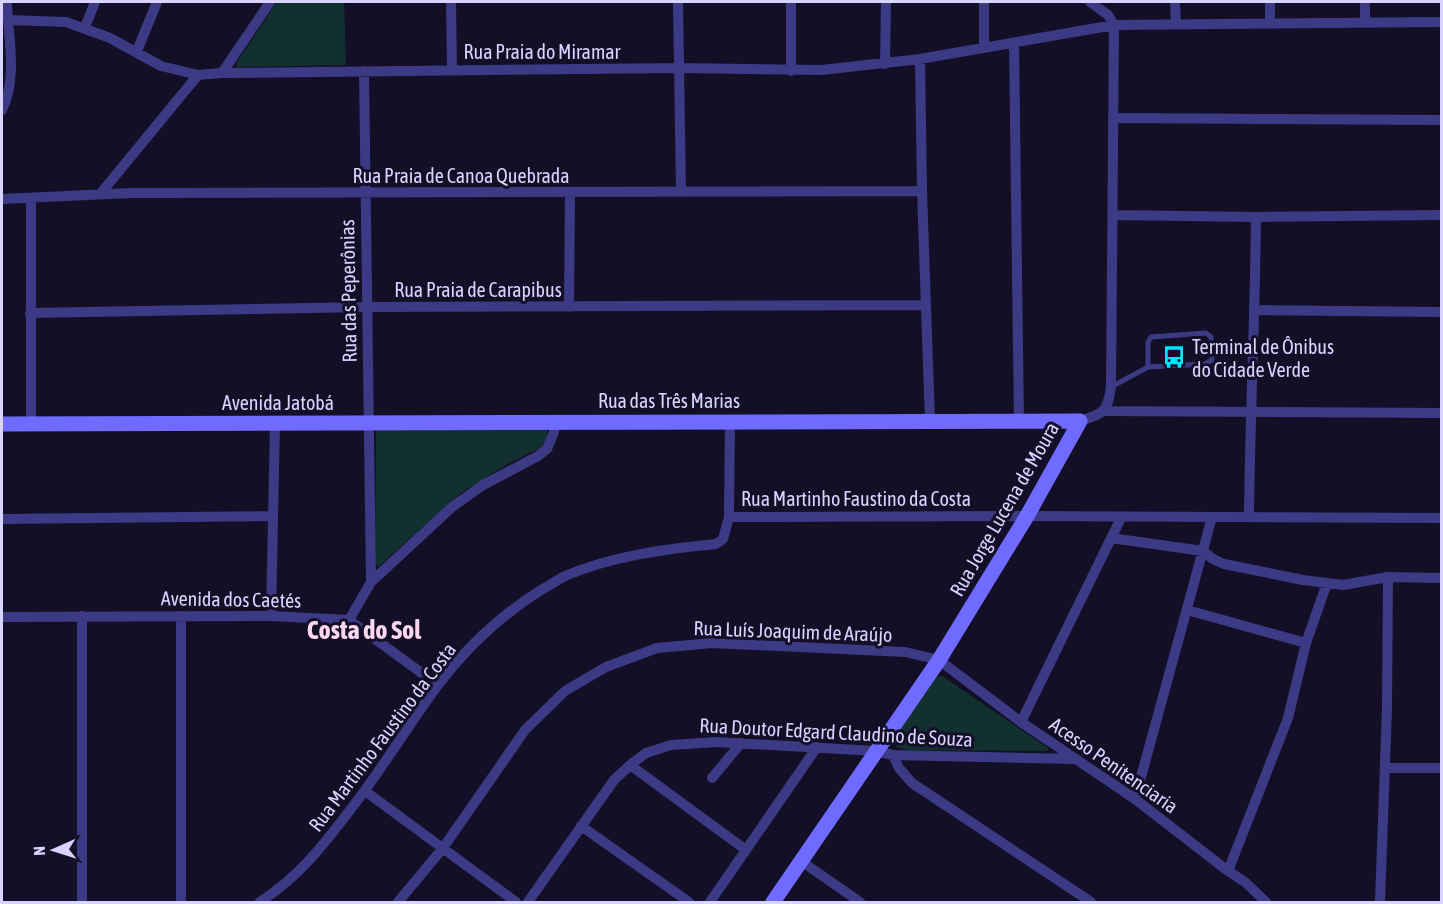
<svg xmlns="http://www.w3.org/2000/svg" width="1443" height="904" viewBox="0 0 1443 904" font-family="'Asap Condensed',sans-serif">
	<rect width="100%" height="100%" fill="#130f26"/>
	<!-- green -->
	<path fill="#12302f" d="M277 2H344L346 65 236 67 237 62Z
		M376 429 547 430C548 437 545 443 540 448L506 465 461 493 378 567 375 562Z
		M942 676 1048 748V751L908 750 897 747 893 740 936 677Z"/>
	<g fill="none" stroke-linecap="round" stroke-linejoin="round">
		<!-- lane -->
		<path stroke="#3d3a85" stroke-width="5" d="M1111 387 1148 367 1205 364 1212 360 1211 337 1206 333 1151 337 1148 342V367"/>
		<!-- street -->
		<path stroke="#3d3a85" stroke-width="10" d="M451 2 452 70
			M678 2 681 192
			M791 2V71
			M984 2V48
			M1175 2 1176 23
			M1270 2V22
			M1365 2V23
			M8 20 66 22 110 38 161 66 198 75 222 73 679 68 821 70 920 59 1114 25 1442 22
			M85 27 95 2
			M1014 44 1019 422
			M137 51 157 2
			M920 59 922 191 930 422
			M885 64 886 2
			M364 71 371 582
			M222 73 270 2
			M2 110C18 78 8 36 7 2
			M1114 118 1442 120
			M101 193 198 75
			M2 199 131 193 922 191
			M1113 215 1256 217 1442 215
			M569 307 570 192
			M1255 310 1442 312
			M30 313 366 307 926 305
			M1105 411 1442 413
			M1080 421C1104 413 1107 413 1111 387L1114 25 1108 15 1090 2
			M31 423V198
			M1249 516C1250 416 1255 317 1256 217
			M729 517 730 421
			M2 519 272 516
			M1111 538 1203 551 1213 559 1224 564 1303 580 1343 585 1388 577 1442 578
			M1187 610 1306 643
			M82 616V902
			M271 616 275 422
			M2 617 271 616 349 620 438 685
			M349 620 371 582 452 507 483 485 538 456 547 449 554 432V421
			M1021 722 1121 518
			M893 755 899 768 912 783 1091 902
			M630 765 746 850
			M1385 768H1442
			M712 778 741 743
			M365 791 516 902
			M1135 799 1212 517
			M581 826 689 902
			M801 861 860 902
			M1228 871 1288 718 1306 643 1327 583
			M181 902V616
			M260 902C302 875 327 840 357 801 385 764 410 723 438 685 467 647 501 615 541 590 549 586 557 580 565 576 612 556 665 549 716 544L723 539 729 517 1027 516 1442 518
			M398 902 443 848 525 730 565 691 606 667 657 648 712 643 905 652 939 660 1021 722 1135 799 1228 871 1245 882 1266 902
			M528 902 614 780 630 765 646 753 671 745 717 742 875 751 893 755 1074 759
			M710 902 817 747
			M1380 902 1387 708 1388 577"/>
		<!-- secondary -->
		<path stroke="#6f6bff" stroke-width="15" d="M2 424 1080 421
			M773 902 939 660 1027 516 1080 421"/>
	</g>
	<!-- icons -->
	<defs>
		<g id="bus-bare" transform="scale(1.8)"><path d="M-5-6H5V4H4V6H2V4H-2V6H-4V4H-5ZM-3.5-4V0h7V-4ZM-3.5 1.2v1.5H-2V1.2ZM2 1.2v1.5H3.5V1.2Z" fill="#00e5ff" stroke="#130f26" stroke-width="2.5" paint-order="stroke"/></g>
	</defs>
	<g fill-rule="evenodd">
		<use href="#bus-bare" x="1174" y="357"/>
	</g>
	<g text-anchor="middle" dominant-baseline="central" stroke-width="6" stroke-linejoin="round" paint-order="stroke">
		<!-- street labels -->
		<g font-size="20" fill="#d9d4ff" stroke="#130f26">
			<text x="542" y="51">Rua Praia do Miramar</text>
			<text x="461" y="175">Rua Praia de Canoa Quebrada</text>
			<text x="478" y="289">Rua Praia de Carapibus</text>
			<text transform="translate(348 291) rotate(-91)">Rua das Peperônias</text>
			<text x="669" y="400">Rua das Três Marias</text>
			<text x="278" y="402">Avenida Jatobá</text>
			<text x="856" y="498">Rua Martinho Faustino da Costa</text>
			<text transform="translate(1004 509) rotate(-60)">Rua Jorge Lucena de Moura</text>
			<text transform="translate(231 599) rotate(1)">Avenida dos Caetés</text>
			<text transform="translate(793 631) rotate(2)">Rua Luís Joaquim de Araújo</text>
			<text transform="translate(836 732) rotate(3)">Rua Doutor Edgard Claudino de Souza</text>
			<text transform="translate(382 737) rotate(-53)">Rua Martinho Faustino da Costa</text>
			<text transform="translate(1114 765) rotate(35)">Acesso Penitenciaria</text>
		</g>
		<!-- poi labels -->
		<g font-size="20" fill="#d9d4ff" stroke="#130f26" text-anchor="start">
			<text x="1192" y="346">Terminal de Ônibus<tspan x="1192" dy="23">do Cidade Verde</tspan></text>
		</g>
		<!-- district labels -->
		<g font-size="26" font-weight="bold" fill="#ffd6f0" stroke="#130f26">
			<text x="364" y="630">Costa do Sol</text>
		</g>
	</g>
	<!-- border -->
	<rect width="1443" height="904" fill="none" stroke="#d9d4ff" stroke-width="6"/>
	<!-- north arrow -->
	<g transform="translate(54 850) rotate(267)" stroke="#130f26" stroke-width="4.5" paint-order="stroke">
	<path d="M0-4.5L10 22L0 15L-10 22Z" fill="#d9d4ff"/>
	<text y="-9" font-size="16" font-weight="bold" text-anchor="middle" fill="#d9d4ff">N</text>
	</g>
</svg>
